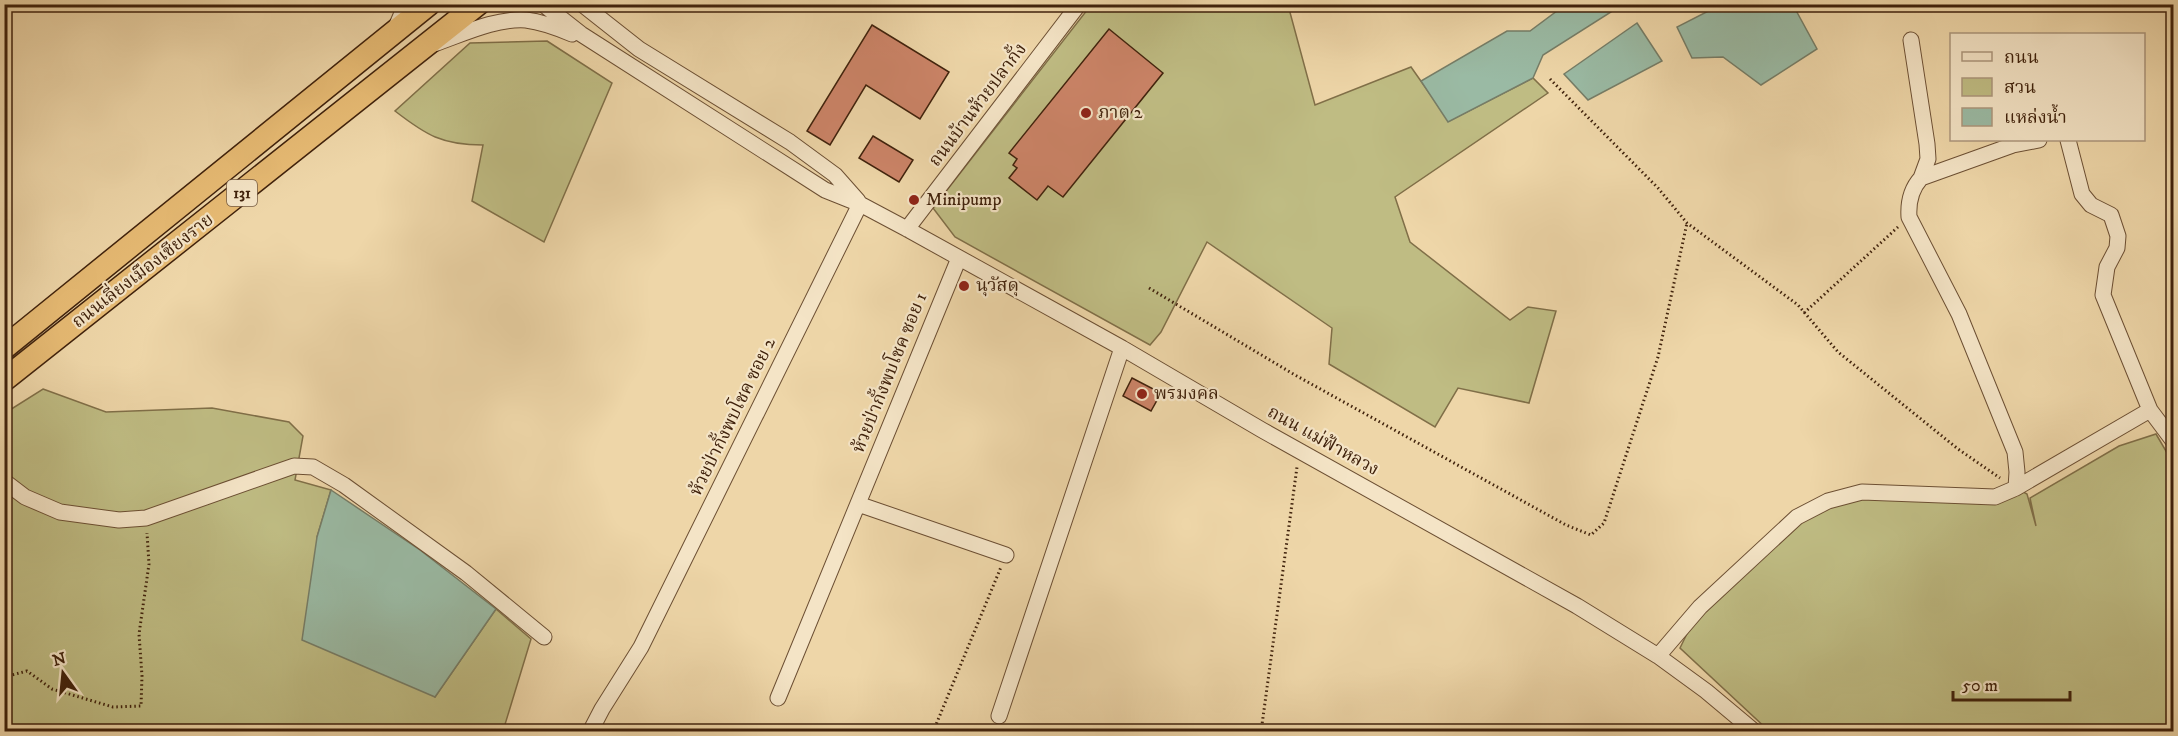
<svg xmlns="http://www.w3.org/2000/svg" width="2178" height="736" viewBox="0 0 2178 736" font-family="'IM FELL DW Pica','Noto Serif Thai',serif">
	<rect width="100%" height="100%" fill="#eed6a8"/>
	<filter id="stains"><feTurbulence type="fractalNoise" baseFrequency=".00333" numOctaves="4"/><feColorMatrix values="0 0 0 0 .2 0 0 0 0 .09 0 0 0 0 .02 0 0 0 .5 -.17"/></filter>
	<radialGradient id="worn" r=".72"><stop offset=".6" stop-color="#630" stop-opacity="0"/><stop offset="1" stop-color="#630" stop-opacity=".3"/></radialGradient>
	<!-- green -->
	<path fill="#bfbc83" stroke="#806f48" stroke-width="1.5" d="M1091 5H1288L1315 105 1411 67 1449 121 1533 78 1548 93 1395 197 1410 242 1510 320 1528 307 1556 311 1529 403 1458 388 1435 427 1329 364 1332 328 1207 242 1161 332 1150 345 955 237 933 208Z
		M547 41 612 83 544 242 472 201 483 145C442 145 426 135 395 111L470 43Z
		M43 389 106 412 212 408 289 422 303 436 295 480 331 490 317 537 435 697 496 609 531 639 503 731 5 732V413Z
		M2156 434 2173 463V731H1769L1680 648 1700 607 1797 517 1862 492 1995 497 2016 488 2027 494 2036 526 2030 498 2119 446Z"/>
	<!-- water -->
	<path fill="#9abaa4" stroke="#767d67" stroke-width="1.5" d="M1722 4 1793 5 1817 49 1761 85 1723 57 1692 58 1677 27Z
		M1565 5H1622L1543 55 1533 78 1448 122 1421 81 1507 31H1530Z
		M1637 23 1662 61 1588 100 1564 74Z
		M331 490 420 550 496 609 435 697 302 640 317 537Z"/>
	<!-- building -->
	<path fill="#cc8468" stroke="#40220c" stroke-width="1.5" d="M872 25 949 72 920 119 866 85 830 145 807 131Z
		M1109 29 1163 73 1063 197 1048 186 1037 200 1009 178 1017 168 1013 165 1017 159 1009 153Z
		M873 136 913 160 899 182 859 158Z
		M1132 378 1161 393 1151 411 1123 396Z"/>
	<g fill="none" stroke-linecap="round" stroke-linejoin="round">
		<!-- minor casing -->
		<g stroke="#6c4f33" stroke-width="17">
			<path id="minor" d="M543 4 581 34 825 190 860 204 907 229 1122 348 1262 430 1577 606 1658 656 1706 691 1755 732
				M582 4 639 49 790 142 835 175 858 201
				M396 27 406 4
				M1911 40 1927 144 1928 159 1921 178
				M434 44C463 34 495 18 526 20 542 22 558 28 572 34
				M2068 140 2082 194 2091 205 2111 215 2118 236 2117 248 2107 267 2103 295 2150 410 2174 442
				M907 229 1079 4
				M4 481 25 497 60 512 119 520 146 518 294 466 313 467 344 485 466 573 544 637
				M2016 488 2150 410
				M858 504 1006 555
				M1658 656 1700 607 1797 517 1828 501 1862 492 1995 497 2016 488 2017 472 2015 452 1959 314 1909 217C1908 202 1911 189 1921 178L2013 145 2039 140
				M778 698 959 258
				M999 716 1122 348
				M590 732 602 709 641 647 860 204"/>
		</g>
		<!-- highway casing -->
		<g stroke="#40220c" stroke-width="25">
			<path id="highway" d="M4 348 429 4
				M4 380 478 4"/>
		</g>
		<!-- path -->
		<path stroke="#40220c" stroke-width="3" stroke-dasharray="1.5 3" stroke-linecap="butt" d="M1550 79 1658 188 1687 223 1798 305 1838 352 1958 449 2000 478
			M1149 288 1295 375 1566 525 1591 535 1604 523 1658 357 1687 223
			M1804 313 1898 227
			M4 677 27 671 52 689 113 707 141 706 142 676 139 634 149 564 147 533
			M933 732 1001 567
			M1261 732 1297 467"/>
		<!-- minor -->
		<use href="#minor" stroke="#f4e4c6" stroke-width="15"/>
		<!-- highway -->
		<use href="#highway" stroke="#e7bb74" stroke-width="22"/>
	</g>
	<!-- markers -->
	<g fill="#8f2418" stroke="#f4e4c6" stroke-width="2">
		<circle cx="1086" cy="113" r="6"/>
		<circle cx="914" cy="200" r="6"/>
		<circle cx="964" cy="286" r="6"/>
		<circle cx="1142" cy="394" r="6"/>
	</g>
	<g text-anchor="middle" dominant-baseline="central" stroke-width="4.5" stroke-linejoin="round" paint-order="stroke">
		<!-- shield labels -->
		<rect fill="#f4e4c6" stroke="#765c44" stroke-width="1.5" x="227" y="180" width="30" height="26" rx="4.5"/>
		<g font-size="16" font-weight="bold" fill="#40220c">
			<text x="242" y="193">131</text>
		</g>
		<!-- street labels -->
		<g font-size="18" fill="#40220c" stroke="#f4e4c6">
			<text transform="translate(978 105) rotate(-53)">ถนนบ้านห้วยปลากั้ง</text>
			<text transform="translate(143 271) rotate(-38)">ถนนเลี่ยงเมืองเชียงราย</text>
			<text transform="translate(890 373) rotate(-68)">ห้วยป่ากั้งพบโชค ซอย 1</text>
			<text transform="translate(733 417) rotate(-64)">ห้วยป่ากั้งพบโชค ซอย 2</text>
			<text transform="translate(1323 441) rotate(29)">ถนน แม่ฟ้าหลวง</text>
		</g>
		<!-- poi labels -->
		<g font-size="18" fill="#40220c" stroke="#f4e4c6" text-anchor="start">
			<text x="1098" y="113">ภาต 2</text>
			<text x="926" y="200">Minipump</text>
			<text x="976" y="286">นุวัสดุ</text>
			<text x="1154" y="394">พรมงคล</text>
		</g>
	</g>
	<!-- margin -->
	<rect width="2178" height="736" fill="none" stroke="#eed6a8" stroke-width="24"/>
	<rect x="6" y="6" width="2166" height="724" fill="none" stroke="#40220c" stroke-width="3"/>
	<rect x="12" y="12" width="2154" height="712" fill="none" stroke="#40220c" stroke-width="1.5"/>
	<!-- legend -->
	<rect x="1950" y="33" width="195" height="108" fill="#f4e4c6" stroke="#ac967c" stroke-width="1.5"/>
	<rect x="1962" y="52" width="30" height="9" fill="#f4e4c6" stroke="#ac967c" stroke-width="1.5"/>
	<text x="2004" y="63" font-size="18" fill="#40220c">ถนน</text>
	<rect x="1962" y="78" width="30" height="18" fill="#bfbc83" stroke="#ac967c" stroke-width="1.5"/>
	<text x="2004" y="93" font-size="18" fill="#40220c">สวน</text>
	<rect x="1962" y="108" width="30" height="18" fill="#9abaa4" stroke="#ac967c" stroke-width="1.5"/>
	<text x="2004" y="123" font-size="18" fill="#40220c">แหล่งน้ำ</text>
	<!-- north arrow -->
	<g transform="translate(63 673) rotate(345)" stroke="#f4e4c6" stroke-width="4.5" paint-order="stroke">
	<path d="M0-4.5L10 22L0 15L-10 22Z" fill="#40220c"/>
	<text y="-9" font-size="16" font-weight="bold" text-anchor="middle" fill="#40220c">N</text>
	</g>
	<!-- scale -->
	<path d="M1953 691v9h117v-9" fill="none" stroke="#40220c" stroke-width="3"/>
	<text x="1962" y="691" font-size="18" fill="#40220c" stroke="#f4e4c6" stroke-width="4.5" paint-order="stroke">50 m</text>
	<rect width="100%" height="100%" filter="url(#stains)"/>
	<rect width="100%" height="100%" fill="url(#worn)"/>
</svg>
